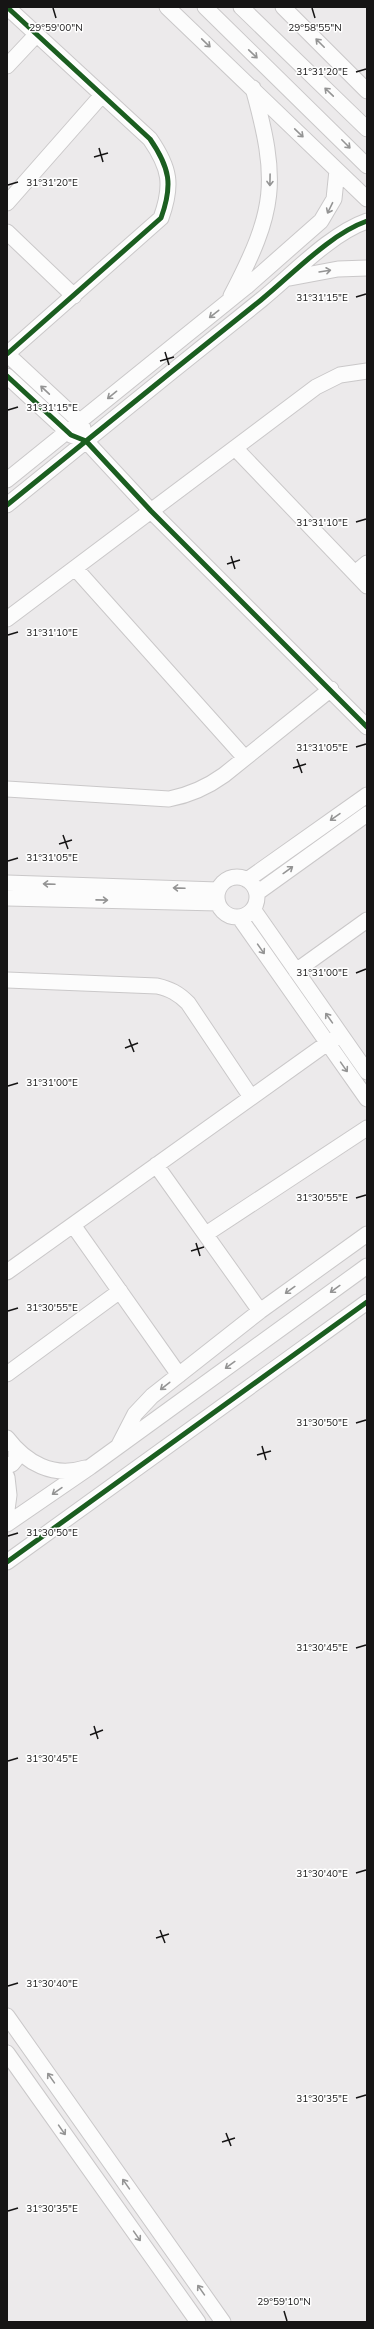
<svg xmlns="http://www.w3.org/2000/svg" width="374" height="2329" viewBox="0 0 374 2329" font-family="Mulish,sans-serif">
	<rect width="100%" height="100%" fill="#eceaeb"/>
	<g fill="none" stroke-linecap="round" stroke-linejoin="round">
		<!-- minor casing -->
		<g stroke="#cac8c9" stroke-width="17">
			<path id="minor" d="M7 7 150 139C170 168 173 185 161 218L7 354
				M167 7 367 199
				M205 7 367 166
				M241 7 367 129
				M283 7 367 91
				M7 66 37 34
				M7 203 102 95
				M7 232 74 296
				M290 278 338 269 367 268
				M231 296C276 210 279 182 253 88
				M7 354 79 421 83 428
				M7 376 71 435 86 441 151 511 367 727
				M235 448 367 586
				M7 480 246 287 321 221 334 199 337 170
				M7 505C92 436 176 368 261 300 293 274 330 234 367 221
				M75 568 245 758
				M355 573 367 563
				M7 619 316 387 340 375 367 371
				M7 789 169 799C190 795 206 788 224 775L331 689
				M217 897a20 20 0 1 1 40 0a20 20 0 1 1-40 0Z
				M247 880 367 795
				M7 883 218 890
				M257 893 367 814
				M7 898 218 903
				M253 909 367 1072
				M239 917 367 1099
				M296 971 367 920
				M7 980 157 986C170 989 178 993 188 1003L251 1097
				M156 1165 260 1311
				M73 1225 179 1375
				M206 1234 367 1128
				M7 1272 340 1034
				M7 1374 120 1291
				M7 1438C26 1463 53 1478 85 1468
				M119 1445 135 1414 152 1396 260 1311 367 1234
				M7 1466 12 1464 16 1459V1449
				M7 1477 9 1495 7 1510
				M7 1524 90 1467 367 1266
				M7 1562 367 1302
				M7 2016 223 2322
				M7 2053 198 2322"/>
		</g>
		<!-- minor -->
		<use href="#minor" stroke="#fcfcfc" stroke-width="15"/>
		<!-- cycleway casing -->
		<g stroke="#fff" stroke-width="8">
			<path id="cycleway" d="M7 7 150 139C170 168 173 185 161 218L7 354
				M7 376 71 435 86 441 151 511 367 727
				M7 505C92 436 176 368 261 300 293 274 330 234 367 221
				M7 1562 367 1302"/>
		</g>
		<!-- cycleway -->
		<use href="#cycleway" stroke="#1b5e20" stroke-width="5"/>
	</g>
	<!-- one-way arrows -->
	<defs><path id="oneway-shaft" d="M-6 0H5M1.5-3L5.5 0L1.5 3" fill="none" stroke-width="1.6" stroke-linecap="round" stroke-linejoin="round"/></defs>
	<g stroke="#949494">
		<use href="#oneway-shaft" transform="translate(206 43) rotate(44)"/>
		<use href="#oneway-shaft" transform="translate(320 43) rotate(-135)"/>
		<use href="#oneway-shaft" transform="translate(253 54) rotate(44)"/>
		<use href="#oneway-shaft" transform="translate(329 92) rotate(-136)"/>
		<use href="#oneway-shaft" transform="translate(299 133) rotate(44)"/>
		<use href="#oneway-shaft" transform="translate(346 144) rotate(45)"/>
		<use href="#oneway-shaft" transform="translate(270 180) rotate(91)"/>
		<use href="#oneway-shaft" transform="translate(330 208) rotate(116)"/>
		<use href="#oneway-shaft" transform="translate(325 271) rotate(-9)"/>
		<use href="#oneway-shaft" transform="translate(214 314) rotate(142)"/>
		<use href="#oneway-shaft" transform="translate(45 390) rotate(-137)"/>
		<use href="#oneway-shaft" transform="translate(112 395) rotate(141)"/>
		<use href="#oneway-shaft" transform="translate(335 817) rotate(145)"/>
		<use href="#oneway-shaft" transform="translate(288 870) rotate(-36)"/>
		<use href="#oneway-shaft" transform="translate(49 884) rotate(-178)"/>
		<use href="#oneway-shaft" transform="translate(179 888) rotate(-178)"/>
		<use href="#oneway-shaft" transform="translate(102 900) rotate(1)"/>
		<use href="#oneway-shaft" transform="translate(261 949) rotate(55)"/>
		<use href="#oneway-shaft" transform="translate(329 1018) rotate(-125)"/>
		<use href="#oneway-shaft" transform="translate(344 1067) rotate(55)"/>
		<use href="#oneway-shaft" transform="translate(335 1289) rotate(144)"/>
		<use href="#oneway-shaft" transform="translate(290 1290) rotate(144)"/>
		<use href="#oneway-shaft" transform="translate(230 1365) rotate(144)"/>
		<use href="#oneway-shaft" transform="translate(165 1386) rotate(142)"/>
		<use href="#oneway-shaft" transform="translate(57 1491) rotate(145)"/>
		<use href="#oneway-shaft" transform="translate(51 2078) rotate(-125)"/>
		<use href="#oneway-shaft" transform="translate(62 2130) rotate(55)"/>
		<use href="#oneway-shaft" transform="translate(126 2184) rotate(-125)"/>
		<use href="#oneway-shaft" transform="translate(137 2236) rotate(55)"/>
		<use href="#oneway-shaft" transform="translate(201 2290) rotate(-125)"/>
	</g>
	<!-- ticks -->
	<path fill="none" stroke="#161515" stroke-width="1.5" d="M53 8 56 18M312 8 315 18M356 72 366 69M99 148 103 162M94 157 108 153M8 185 18 182M356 297 366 294M165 352 169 365M160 361 174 357M8 410 18 407M356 522 366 519M231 556 235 569M227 564 240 560M8 635 18 632M356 747 366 744M297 759 302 773M293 768 306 764M63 835 68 849M59 844 72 840M8 861 18 858M356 973 366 969M129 1039 134 1052M125 1048 138 1043M8 1086 18 1083M356 1198 366 1195M196 1243 200 1256M191 1251 204 1247M8 1311 18 1308M356 1423 366 1420M262 1446 266 1460M257 1455 271 1451M8 1536 18 1533M356 1648 366 1645M94 1726 98 1739M90 1735 103 1730M8 1761 18 1758M356 1873 366 1870M160 1930 165 1943M156 1938 169 1934M8 1986 18 1983M356 2098 366 2095M226 2133 231 2146M222 2142 235 2138M8 2211 18 2208M284 2311 287 2321"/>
	<g font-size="10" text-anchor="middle" fill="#161515" stroke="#fff" stroke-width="3" stroke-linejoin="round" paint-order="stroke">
		<text x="56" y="31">29°59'00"N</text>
		<text x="315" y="31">29°58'55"N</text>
		<text x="322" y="75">31°31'20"E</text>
		<text x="52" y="186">31°31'20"E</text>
		<text x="322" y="301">31°31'15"E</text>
		<text x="52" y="411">31°31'15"E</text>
		<text x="322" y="526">31°31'10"E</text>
		<text x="52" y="636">31°31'10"E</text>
		<text x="322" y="751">31°31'05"E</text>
		<text x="52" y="861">31°31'05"E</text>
		<text x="322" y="976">31°31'00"E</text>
		<text x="52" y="1086">31°31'00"E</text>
		<text x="322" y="1201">31°30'55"E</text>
		<text x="52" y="1311">31°30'55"E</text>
		<text x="322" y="1426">31°30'50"E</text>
		<text x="52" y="1536">31°30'50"E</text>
		<text x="322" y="1651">31°30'45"E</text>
		<text x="52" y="1762">31°30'45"E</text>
		<text x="322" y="1877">31°30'40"E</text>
		<text x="52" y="1987">31°30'40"E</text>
		<text x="322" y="2102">31°30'35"E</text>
		<text x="52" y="2212">31°30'35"E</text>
		<text x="284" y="2305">29°59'10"N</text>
	</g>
	<!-- border -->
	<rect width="374" height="2329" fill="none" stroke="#161515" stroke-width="16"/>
</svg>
